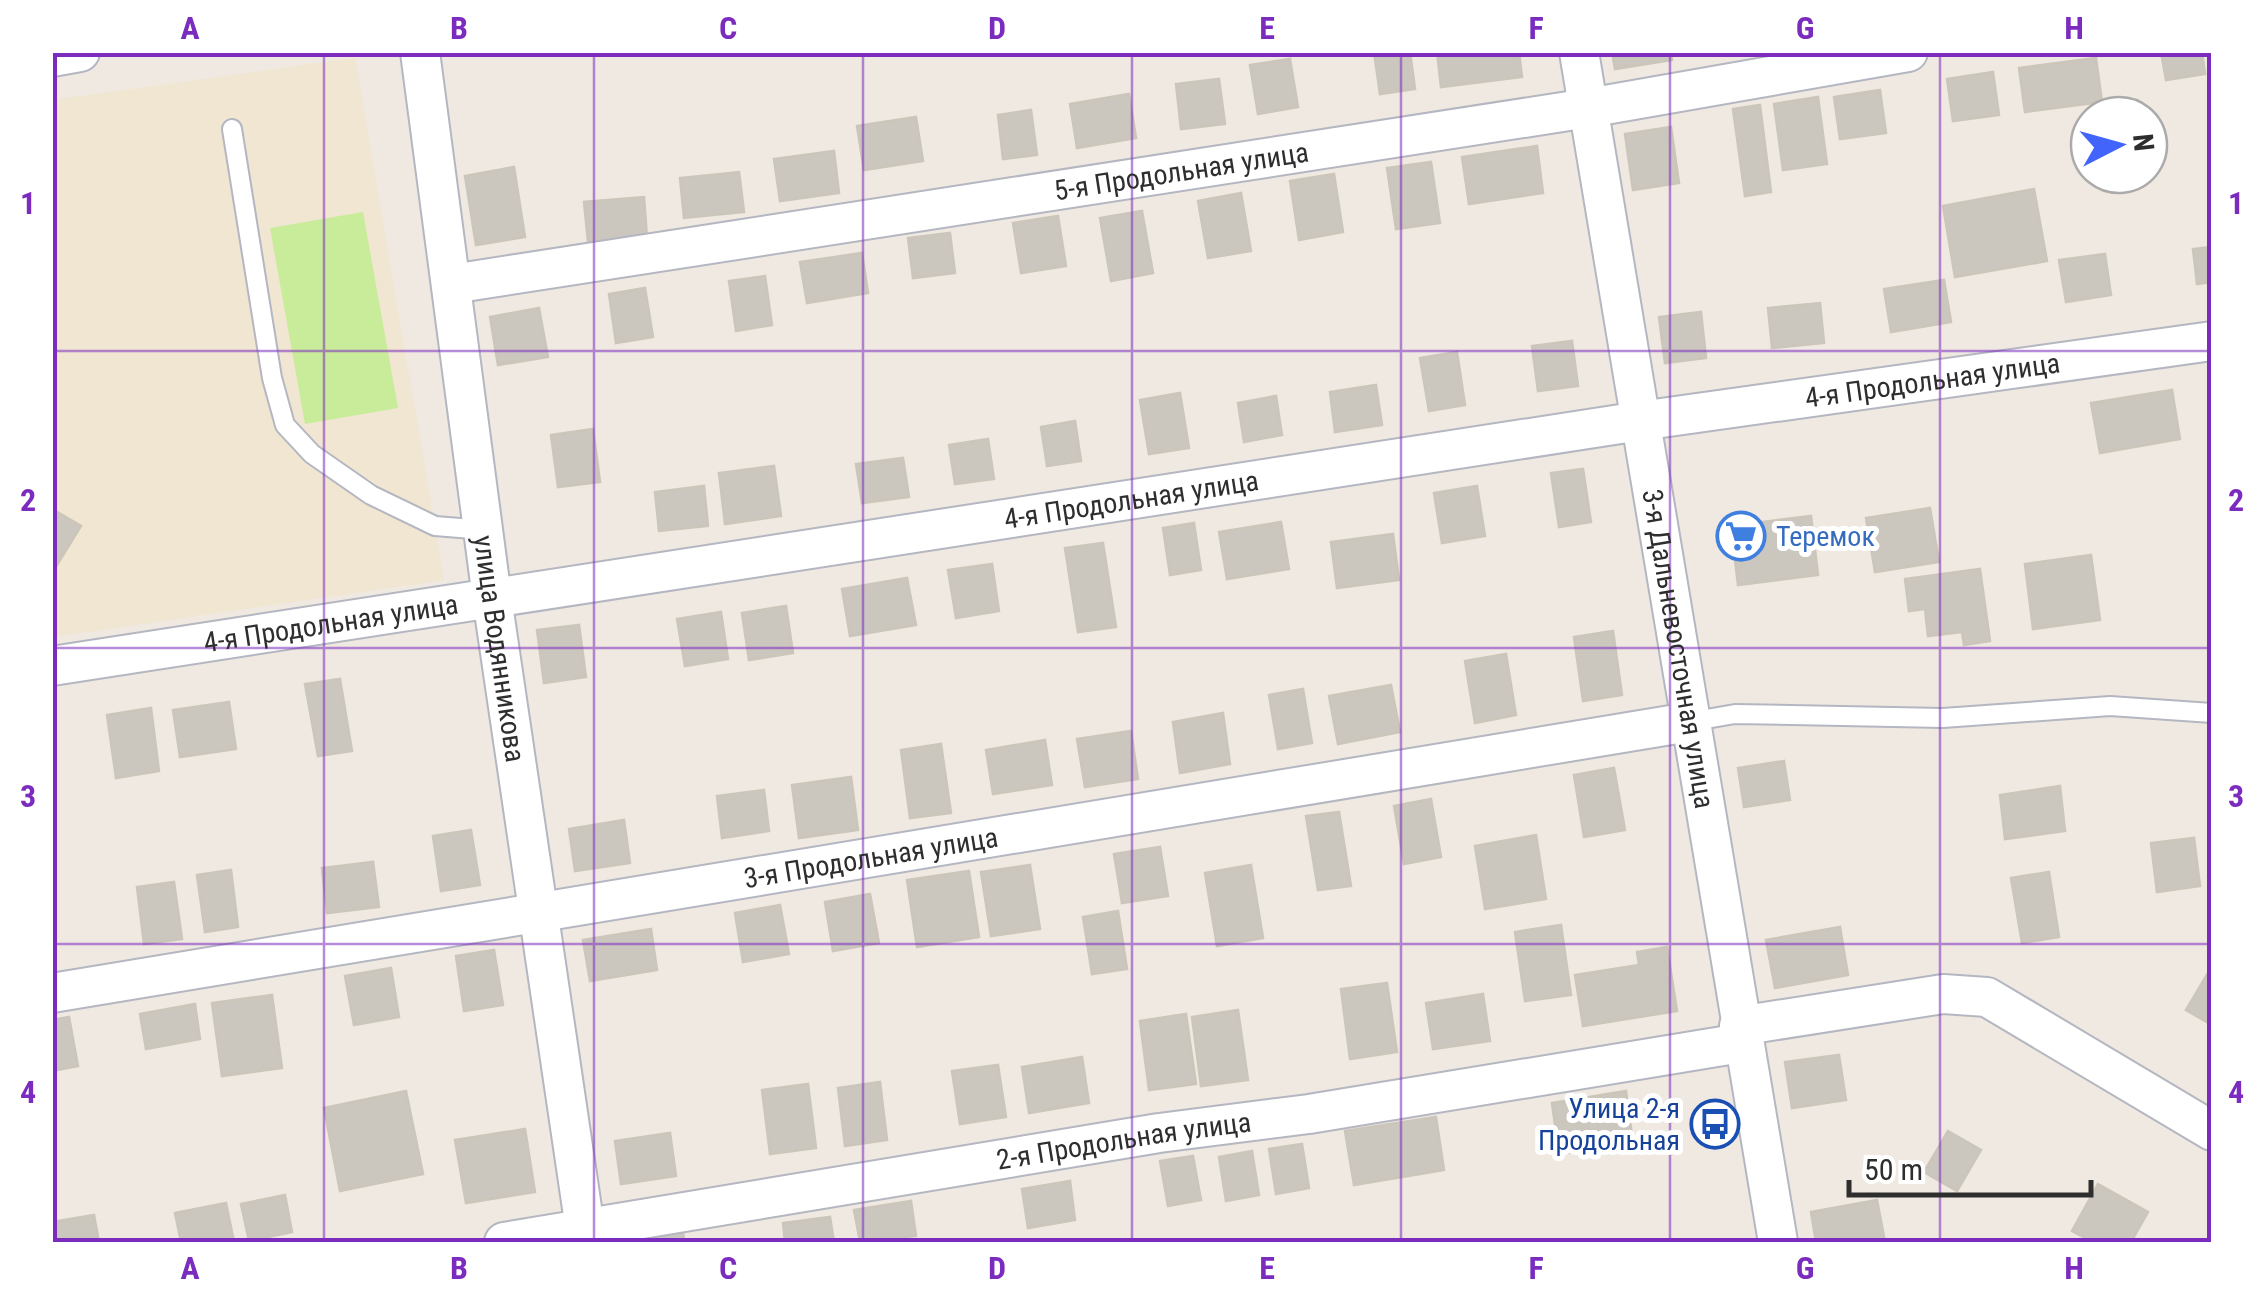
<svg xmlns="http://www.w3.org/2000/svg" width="2264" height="1295" viewBox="0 0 2264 1295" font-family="'Roboto Condensed',sans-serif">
	<rect width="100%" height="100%" fill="#efe9e1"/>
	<!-- education -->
	<path fill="#f0e6d1" d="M355 58 444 580 53 637 52 100Z"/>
	<!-- pitch -->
	<path fill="#c9ec9a" d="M363 212 398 408 305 424 270 228Z"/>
	<!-- building -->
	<path fill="#cbc7bf" stroke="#cbc5ba" stroke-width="2.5" d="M1374 52H1410L1415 89 1380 94Z
		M1437 52H1519L1522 77 1441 87Z
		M1612 52H1671L1672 60 1615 69Z
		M2161 52H2202L2205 74 2166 80Z
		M2096 58 2102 102 2025 112 2019 68Z
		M1290 59 1298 107 1258 114 1250 65Z
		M1993 72 1999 115 1953 121 1947 79Z
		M1219 79 1225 124 1181 129 1176 84Z
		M1880 90 1886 133 1840 139 1834 97Z
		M1129 94 1136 138 1077 148 1070 104Z
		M1818 97 1827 164 1783 170 1774 104Z
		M1760 105 1771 192 1745 196 1733 109Z
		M1031 110 1037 155 1003 159 998 115Z
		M916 117 923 161 864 170 857 126Z
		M1671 127 1679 183 1633 190 1625 134Z
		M1537 146 1543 193 1469 204 1462 157Z
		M834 151 839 193 780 201 774 159Z
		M1431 162 1440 223 1396 229 1387 168Z
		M514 167 525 237 476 245 465 176Z
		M739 172 744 212 684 218 680 178Z
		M1334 174 1343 232 1299 240 1290 181Z
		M2034 189 2047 261 1955 277 1943 206Z
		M1241 193 1251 251 1208 258 1198 201Z
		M644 197 647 237 588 242 584 202Z
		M1142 211 1153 273 1111 281 1100 218Z
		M1058 216 1066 266 1021 273 1013 223Z
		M950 233 955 273 913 278 908 238Z
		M2212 247V282L2197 284 2193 249Z
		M862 253 868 293 807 303 800 262Z
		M2105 254 2111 295 2066 302 2059 260Z
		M765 276 772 325 736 331 729 281Z
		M1944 280 1951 322 1891 332 1884 289Z
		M645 288 653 337 616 343 609 294Z
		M1820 303 1824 343 1772 348 1768 308Z
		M539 308 548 357 498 365 490 317Z
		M1701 312 1706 358 1665 363 1659 317Z
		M1572 341 1578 386 1538 391 1532 346Z
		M1457 352 1465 405 1429 411 1420 358Z
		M1376 385 1382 425 1335 432 1330 392Z
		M2172 390 2180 439 2100 453 2091 403Z
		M1180 393 1189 448 1149 454 1140 400Z
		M1276 396 1282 435 1244 442 1238 403Z
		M1075 421 1081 461 1047 466 1041 427Z
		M593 429 600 482 558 487 551 435Z
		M988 439 994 479 955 484 949 445Z
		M903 458 909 497 862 503 856 464Z
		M774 466 781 516 725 524 719 473Z
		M1583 469 1591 522 1559 527 1551 473Z
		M704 486 708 526 659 531 655 492Z
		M1477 486 1485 536 1442 543 1434 493Z
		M1930 508 1939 562 1875 572 1866 518Z
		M52 509 81 526 52 573Z
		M1811 516 1818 575 1738 585 1731 526Z
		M1281 522 1289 569 1227 579 1219 532Z
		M1194 523 1201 570 1170 575 1163 528Z
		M1393 534 1399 580 1337 588 1331 542Z
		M1103 543 1116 627 1078 632 1065 548Z
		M2091 555 2100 620 2033 629 2025 564Z
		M992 564 999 611 956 618 948 570Z
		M1980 569 1990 641 1964 645 1962 632 1928 636 1925 609 1909 611 1905 579Z
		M907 578 916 625 850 636 842 589Z
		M786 606 793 653 749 660 742 613Z
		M721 612 728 659 685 666 677 619Z
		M579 625 586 677 544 683 537 630Z
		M1613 631 1622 695 1583 701 1574 637Z
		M1506 654 1516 715 1475 723 1465 661Z
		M340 679 352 751 318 756 305 684Z
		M1391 685 1400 732 1338 744 1329 696Z
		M1303 689 1312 743 1278 749 1269 695Z
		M229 702 236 749 180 757 173 710Z
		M151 708 159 771 116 778 107 715Z
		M1223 713 1230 764 1180 773 1173 722Z
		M1131 731 1138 779 1085 787 1077 739Z
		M1045 740 1052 785 993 794 986 750Z
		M941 744 951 813 910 818 901 750Z
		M1784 761 1790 800 1744 807 1738 768Z
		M1614 768 1625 830 1584 837 1574 775Z
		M851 777 858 830 799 838 792 785Z
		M2060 786 2065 831 2005 839 2000 795Z
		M764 790 769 831 722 838 717 796Z
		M1431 799 1441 857 1404 864 1394 806Z
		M1339 812 1351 886 1318 890 1306 816Z
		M624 820 630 863 575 871 569 829Z
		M471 830 480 885 441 891 433 836Z
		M1536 835 1546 899 1485 909 1475 846Z
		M2194 838 2200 886 2157 892 2151 843Z
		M1160 847 1168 896 1122 903 1114 854Z
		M373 862 379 907 327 913 322 868Z
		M1030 865 1040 929 991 936 981 872Z
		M1251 865 1263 938 1217 946 1205 873Z
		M231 870 238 927 205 932 197 875Z
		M969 871 979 937 917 947 907 880Z
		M2049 872 2059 937 2022 943 2011 878Z
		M174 882 182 939 144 944 137 887Z
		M870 894 879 943 833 951 825 902Z
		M780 905 789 954 743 962 735 913Z
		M1118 911 1127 969 1092 974 1083 917Z
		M1561 925 1571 995 1525 1001 1515 932Z
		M1840 927 1848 975 1775 988 1766 940Z
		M651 929 657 970 590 981 583 940Z
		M1667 947 1677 1011 1583 1026 1575 975 1639 965 1637 952Z
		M494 950 503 1005 464 1011 456 956Z
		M2212 966V1025L2186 1010Z
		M391 968 399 1017 354 1025 345 976Z
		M1387 983 1397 1052 1350 1059 1341 989Z
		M1483 994 1490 1041 1433 1049 1426 1003Z
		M272 995 282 1068 222 1076 212 1003Z
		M195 1004 200 1039 146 1049 140 1014Z
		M1238 1010 1248 1080 1201 1086 1192 1017Z
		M1186 1014 1196 1084 1149 1090 1140 1021Z
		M69 1017 78 1066 52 1071V1020Z
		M1839 1055 1846 1100 1792 1108 1785 1062Z
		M1082 1057 1089 1103 1029 1113 1022 1067Z
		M998 1065 1006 1117 960 1124 952 1071Z
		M880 1082 887 1140 845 1146 838 1088Z
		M808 1084 816 1148 770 1154 762 1090Z
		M406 1091 423 1174 340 1191 324 1108Z
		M1626 1091 1633 1143 1559 1154 1552 1103Z
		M1436 1117 1444 1170 1354 1185 1345 1131Z
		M525 1129 535 1192 466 1203 455 1140Z
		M1948 1131 1981 1150 1957 1191 1924 1172Z
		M670 1133 676 1176 621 1184 615 1141Z
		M1302 1144 1309 1188 1276 1194 1269 1149Z
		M1252 1151 1259 1195 1226 1201 1219 1157Z
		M1193 1156 1201 1200 1168 1206 1160 1161Z
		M1070 1181 1075 1220 1028 1228 1022 1189Z
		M2098 1184 2148 1212 2131 1242H2093L2072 1231Z
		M285 1195 292 1232 249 1241 241 1204Z
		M1877 1200 1885 1242H1816L1811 1212Z
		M911 1201 916 1236 860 1242 854 1210Z
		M226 1203 234 1242H181L175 1213Z
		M94 1215 99 1242H54L52 1222Z
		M830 1217 834 1242H785L783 1223Z
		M683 1231 684 1242H636L635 1237Z"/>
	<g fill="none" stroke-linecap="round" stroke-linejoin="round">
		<!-- service casing -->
		<g stroke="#b4b7c1" stroke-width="22">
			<path id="service" d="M232 129 272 378 285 425 312 454 371 495 435 526 485 530
				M1689 722 1735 714 1943 718 2110 706 2212 713"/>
		</g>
		<!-- minor casing -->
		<g stroke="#b4b7c1" stroke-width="42">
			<g id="minor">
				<path id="s1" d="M420 52 492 598 587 1242"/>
				<path id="s2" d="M1579 52 1778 1242"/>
				<path d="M52 57 80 52"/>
				<path id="s3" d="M452 284 1588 108 1908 52"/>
				<path id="s4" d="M52 666 1640 421 2212 341"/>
				<path id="s5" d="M52 993 1689 722"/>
				<path d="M1739 1026 1943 994 1987 997 2212 1131"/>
				<path id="s6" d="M504 1242 1159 1133 1309 1114 1741 1043"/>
			</g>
		</g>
		<!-- service -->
		<use href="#service" stroke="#fff" stroke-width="18"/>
		<!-- minor -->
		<use href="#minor" stroke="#fff" stroke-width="38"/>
	</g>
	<!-- grid -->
	<path fill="none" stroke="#7b2cbf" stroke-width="2.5" stroke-opacity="0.55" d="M324 52V1242M594 52V1242M863 52V1242M1132 52V1242M1401 52V1242M1670 52V1242M1940 52V1242M52 351H2212M52 648H2212M52 944H2212"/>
	<!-- icons -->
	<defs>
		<g id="supermarket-ring" transform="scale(2.5)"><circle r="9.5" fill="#fff" stroke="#3f7fe0" stroke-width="1.5"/><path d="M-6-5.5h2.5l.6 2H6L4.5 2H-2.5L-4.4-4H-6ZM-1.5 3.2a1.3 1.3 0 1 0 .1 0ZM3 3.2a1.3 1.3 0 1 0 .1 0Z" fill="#3f7fe0"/></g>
		<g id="bus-ring" transform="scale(2.5)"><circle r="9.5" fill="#fff" stroke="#1a4fb4" stroke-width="1.5"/><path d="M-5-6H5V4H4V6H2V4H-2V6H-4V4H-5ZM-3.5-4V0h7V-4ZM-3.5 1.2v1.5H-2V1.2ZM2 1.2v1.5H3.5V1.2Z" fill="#1a4fb4"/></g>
	</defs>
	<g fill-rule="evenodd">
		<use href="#supermarket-ring" x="1741" y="536"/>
		<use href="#bus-ring" x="1715" y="1124"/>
	</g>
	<g text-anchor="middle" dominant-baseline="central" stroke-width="10" stroke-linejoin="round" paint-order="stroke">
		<!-- street labels -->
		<g font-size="28" fill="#2e2e2e" stroke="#fff">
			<text stroke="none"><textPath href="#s3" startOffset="738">5-я Продольная улица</textPath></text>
			<text stroke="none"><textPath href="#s4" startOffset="1902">4-я Продольная улица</textPath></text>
			<text stroke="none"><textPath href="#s4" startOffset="1092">4-я Продольная улица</textPath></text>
			<text stroke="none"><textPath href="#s4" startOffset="282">4-я Продольная улица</textPath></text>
			<text stroke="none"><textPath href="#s1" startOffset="602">улица Водянникова</textPath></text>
			<text stroke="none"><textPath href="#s2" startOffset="605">3-я Дальневосточная улица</textPath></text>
			<text stroke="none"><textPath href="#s5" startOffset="830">3-я Продольная улица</textPath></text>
			<text stroke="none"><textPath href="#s6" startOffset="628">2-я Продольная улица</textPath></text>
		</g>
		<!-- shop labels -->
		<g font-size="28" fill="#366cbe" stroke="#fff" text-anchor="start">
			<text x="1776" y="536">Теремок</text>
		</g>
		<!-- transit labels -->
		<g font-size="28" fill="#164399" stroke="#fff" text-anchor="end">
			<text x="1680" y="1108">Улица 2-я<tspan x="1680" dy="32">Продольная</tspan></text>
		</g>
	</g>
	<!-- border -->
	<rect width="2264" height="1295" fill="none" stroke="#ffffff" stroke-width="110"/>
	<!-- north arrow -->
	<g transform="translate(2119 145) rotate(84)"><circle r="48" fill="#ffffff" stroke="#ababab" stroke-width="2.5"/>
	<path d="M0-8L18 38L0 25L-18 38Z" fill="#4264fb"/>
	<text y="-15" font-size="28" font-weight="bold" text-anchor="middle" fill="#2e2e2e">N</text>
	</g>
	<!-- scale -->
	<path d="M1849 1180v15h242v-15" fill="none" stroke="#2e2e2e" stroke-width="5"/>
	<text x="1864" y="1180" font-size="30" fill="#2e2e2e" stroke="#ffffff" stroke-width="8" paint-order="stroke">50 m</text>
	<rect x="55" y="55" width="2154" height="1185" fill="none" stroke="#7b2cbf" stroke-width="4"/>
	<g font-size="32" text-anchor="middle" font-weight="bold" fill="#7b2cbf">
		<text x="190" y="39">A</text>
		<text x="459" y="39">B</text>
		<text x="728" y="39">C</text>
		<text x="997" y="39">D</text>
		<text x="1267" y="39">E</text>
		<text x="1536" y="39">F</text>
		<text x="1805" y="39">G</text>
		<text x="2074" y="39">H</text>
		<text x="28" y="214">1</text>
		<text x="2236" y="214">1</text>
		<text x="28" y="511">2</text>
		<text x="2236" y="511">2</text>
		<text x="28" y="807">3</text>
		<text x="2236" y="807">3</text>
		<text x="28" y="1103">4</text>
		<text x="2236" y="1103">4</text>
		<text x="190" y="1279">A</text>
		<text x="459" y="1279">B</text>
		<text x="728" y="1279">C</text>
		<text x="997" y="1279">D</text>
		<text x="1267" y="1279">E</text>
		<text x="1536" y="1279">F</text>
		<text x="1805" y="1279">G</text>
		<text x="2074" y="1279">H</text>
	</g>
</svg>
